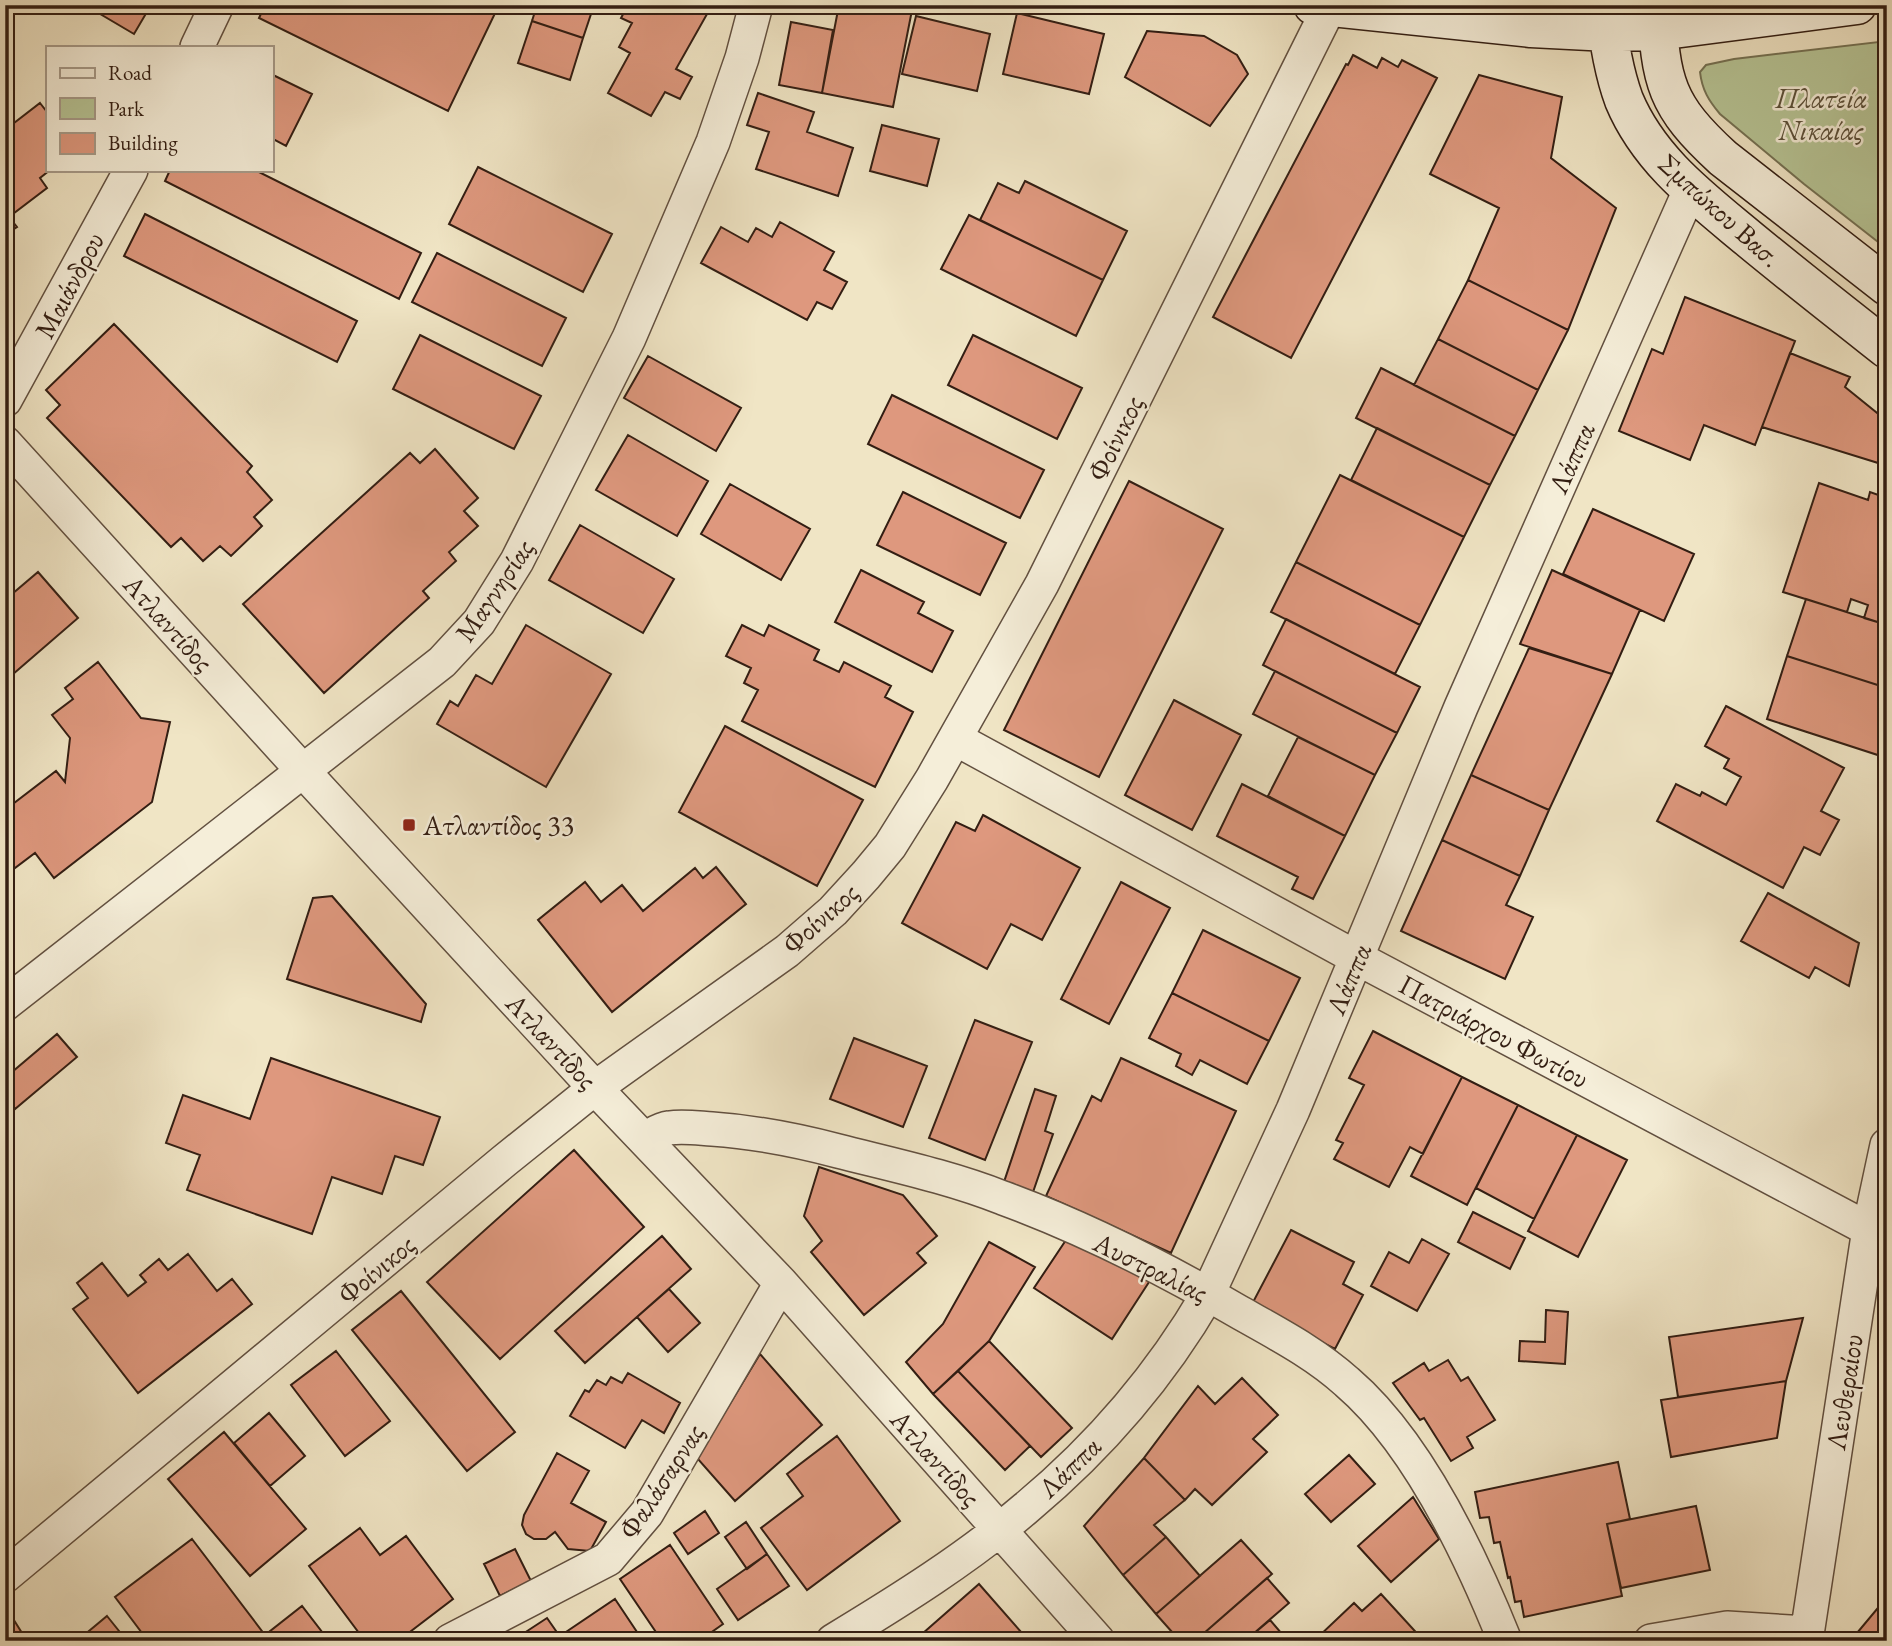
<svg xmlns="http://www.w3.org/2000/svg" width="1892" height="1646" viewBox="0 0 1892 1646" font-family="'EB Garamond',serif">
	<rect width="100%" height="100%" fill="#f0e5c5"/>
	<filter id="stains"><feTurbulence type="fractalNoise" baseFrequency=".00286" numOctaves="4"/><feColorMatrix values="0 0 0 0 .2 0 0 0 0 .09 0 0 0 0 .02 0 0 0 .5 -.17"/></filter>
	<radialGradient id="worn" r=".72"><stop offset=".6" stop-color="#630" stop-opacity="0"/><stop offset="1" stop-color="#630" stop-opacity=".3"/></radialGradient>
	<!-- green -->
	<path fill="#b7c596" stroke="#757254" stroke-width="2" d="M1887 41V249L1804 184 1720 114C1709 101 1702 90 1700 72L1706 65 1734 59Z"/>
	<!-- building -->
	<path fill="#de987e" stroke="#331e13" stroke-width="2" d="M85 5H151L134 34Z
		M265 5H499L448 111 259 18Z
		M537 5H594L583 38 532 21Z
		M628 5H707L711 7 676 69 692 77 680 99 665 92 651 116 608 93 630 53 619 47 632 23 621 18Z
		M839 5 870 11 871 5H913L893 107 822 93Z
		M1017 13 1104 34 1089 94 1003 74Z
		M916 16 990 34 977 91 902 74Z
		M532 21 583 38 570 80 518 63Z
		M791 22 833 30 822 93 779 85Z
		M1147 31 1204 36 1237 55 1248 74 1210 126 1125 77Z
		M1353 55 1377 68 1382 58 1398 67 1402 60 1437 78 1291 358 1213 317 1346 64 1348 65Z
		M271 74 312 94 286 146 271 138Z
		M1479 75 1562 97 1551 158 1616 208 1568 330 1468 280 1499 208 1430 174Z
		M758 93 814 112 807 132 853 148 838 196 756 169 769 132 747 125Z
		M40 103 47 112V170H50L40 178 47 188 9 217 17 227 5 235V130Z
		M882 125 939 139 927 186 870 171Z
		M478 167 612 234 583 292 449 224Z
		M170 170H255L421 253 399 299 165 181Z
		M1025 181 1127 231 1103 280 980 220 998 183 1019 193Z
		M145 214 357 321 337 362 124 256Z
		M969 215 1103 280 1076 336 941 269Z
		M780 222 834 252 824 270 847 282 832 309 817 302 807 320 701 263 721 227 748 242 756 228 772 237Z
		M437 253 566 318 542 366 412 302Z
		M1468 280 1568 330 1538 390 1438 339Z
		M1685 297 1795 341 1755 445 1704 425 1690 460 1619 431 1652 349 1663 354Z
		M114 324 252 466 247 472 272 500 254 517 262 526 231 556 220 546 203 561 181 538 171 547 47 418 60 405 46 390Z
		M420 335 541 396 514 449 393 389Z
		M973 335 1082 388 1057 439 948 385Z
		M1438 339 1538 390 1515 436 1414 385Z
		M1790 353 1850 377 1845 387 1887 421V470L1878 463 1762 427Z
		M648 356 741 408 716 451 624 398Z
		M1381 368 1515 436 1490 485 1356 418Z
		M892 395 1044 470 1020 518 868 444Z
		M1377 428 1490 485 1464 537 1351 480Z
		M628 435 708 481 677 536 596 490Z
		M435 449 478 498 464 511 478 526 449 552 456 561 423 591 429 598 324 693 243 604 410 453 420 463Z
		M1340 475 1464 537 1420 625 1296 562Z
		M1129 481 1223 529 1099 777 1004 730Z
		M1819 483 1868 500 1870 492 1887 498V625L1864 618 1868 605 1851 599 1847 612 1783 592Z
		M730 484 810 529 781 580 701 534Z
		M903 492 1006 543 980 595 877 545Z
		M1593 509 1694 554 1664 621 1563 574Z
		M580 525 674 579 643 633 549 580Z
		M1296 562 1420 625 1395 674 1271 612Z
		M861 570 924 602 918 613 953 631 932 672 835 622Z
		M1552 570 1640 610 1612 674 1520 644Z
		M38 572 78 618 5 681V600Z
		M1806 599 1887 625V688L1787 656Z
		M1286 619 1420 687 1397 733 1263 665Z
		M526 625 611 674 546 787 437 724 450 701 458 706 476 675 492 684Z
		M742 625 764 636 769 625 819 650 814 660 839 672 844 662 891 686 885 697 913 712 875 787 742 721 758 690 744 683 751 668 726 656Z
		M1529 648 1612 674 1549 810 1471 775Z
		M1787 656 1887 688V758L1767 719Z
		M98 662 141 718 170 722 152 802 54 878 35 853 7 874 5 871V810L56 771 65 782 70 738 52 715 73 699 65 688Z
		M1275 671 1397 733 1375 775 1253 714Z
		M1174 700 1241 735 1192 830 1125 795Z
		M1726 706 1844 768 1821 811 1839 820 1820 855 1804 847 1783 888 1657 821 1676 784 1700 796 1702 792 1726 805 1741 777 1724 768 1729 759 1705 746Z
		M725 726 863 800 817 886 679 812Z
		M1298 737 1375 775 1345 836 1268 796Z
		M1471 775 1549 810 1520 876 1442 840Z
		M1242 784 1345 836 1313 899 1292 889 1298 877 1217 836Z
		M983 815 1080 868 1042 940 1011 924 987 969 902 923 956 822 975 831Z
		M1442 840 1520 876 1506 905 1533 917 1505 979 1401 931Z
		M716 867 746 904 612 1012 538 920 585 882 601 902 622 885 643 911 695 868 703 878Z
		M1121 882 1170 908 1109 1024 1061 999Z
		M1768 893 1859 943 1849 986 1815 967 1809 978 1741 941Z
		M332 896 426 1004 421 1022 287 979 313 898Z
		M1203 930 1300 978 1269 1041 1172 993Z
		M1172 993 1269 1041 1247 1084 1200 1060 1192 1075 1176 1066 1181 1054 1149 1038Z
		M975 1020 1032 1042 985 1160 929 1138Z
		M1373 1031 1462 1077 1423 1154 1410 1147 1389 1187 1334 1159 1343 1143 1336 1140 1364 1085 1349 1078Z
		M57 1034 77 1057 15 1109 5 1097V1078Z
		M854 1038 927 1066 903 1127 830 1099Z
		M271 1058 440 1117 423 1165 395 1156 382 1194 332 1177 312 1234 187 1190 200 1155 166 1143 183 1095 250 1119Z
		M1121 1058 1236 1111 1171 1253 1046 1196 1092 1096 1101 1101Z
		M1462 1077 1518 1105 1467 1205 1411 1176Z
		M1035 1089 1056 1096 1045 1131 1053 1134 1032 1195 1003 1185Z
		M1518 1105 1577 1135 1534 1219 1476 1188Z
		M1577 1135 1627 1160 1578 1257 1528 1231Z
		M574 1150 644 1227 500 1359 427 1282Z
		M819 1167 903 1195 937 1236 917 1253 926 1263 864 1315 811 1252 822 1241 804 1216Z
		M1473 1212 1525 1238 1510 1269 1458 1242Z
		M1291 1230 1354 1262 1343 1284 1363 1295 1335 1349 1251 1306Z
		M662 1236 691 1269 585 1363 555 1331Z
		M1422 1239 1449 1254 1417 1311 1371 1286 1389 1252 1409 1263Z
		M1066 1240 1151 1279 1112 1339 1034 1288Z
		M989 1242 1035 1267 989 1341 933 1394 906 1362 943 1324Z
		M188 1254 217 1291 232 1279 252 1304 138 1393 73 1309 88 1298 77 1283 102 1263 128 1296 146 1282 140 1275 159 1259 168 1270Z
		M669 1289 700 1323 668 1352 637 1317Z
		M401 1291 515 1432 467 1471 352 1330Z
		M1546 1310 1568 1312 1565 1364 1519 1361 1520 1341 1545 1342Z
		M1803 1318 1786 1381 1678 1397 1669 1337Z
		M989 1341 1072 1428 1041 1457 958 1371Z
		M336 1351 390 1421 345 1456 291 1385Z
		M760 1354 822 1425 735 1501 697 1458Z
		M1448 1360 1461 1381 1468 1377 1495 1420 1467 1437 1473 1448 1451 1461 1424 1418 1420 1420 1393 1383 1424 1363 1429 1371Z
		M958 1371 1030 1446 1005 1470 933 1394Z
		M628 1373 680 1403 664 1433 642 1420 625 1448 570 1416 585 1390 589 1392 597 1380 606 1385 611 1377 622 1383Z
		M1242 1378 1278 1415 1253 1439 1267 1452 1212 1505 1195 1489 1185 1500 1144 1458 1198 1386 1215 1404Z
		M1786 1381 1777 1438 1671 1457 1661 1400Z
		M269 1413 305 1456 270 1486 234 1443Z
		M224 1432 306 1529 250 1576 168 1479Z
		M837 1436 900 1521 807 1590 761 1528 803 1496 787 1474Z
		M557 1453 589 1471 571 1503 606 1522 590 1551 568 1549 555 1532 546 1539H534L526 1534 522 1525 524 1515Z
		M1349 1455 1375 1484 1331 1522 1305 1494Z
		M1144 1458 1185 1500 1154 1525 1166 1537 1123 1575 1084 1526Z
		M1618 1462 1630 1519 1607 1524 1622 1596 1524 1617 1521 1601 1515 1602 1510 1577 1508 1578 1500 1542 1494 1543 1489 1517 1480 1518 1475 1492Z
		M1413 1497 1439 1539 1391 1582 1358 1546Z
		M1696 1506 1710 1570 1621 1588 1607 1524Z
		M705 1511 719 1533 688 1554 674 1533Z
		M746 1522 767 1554 747 1569 725 1537Z
		M360 1528 380 1555 406 1536 453 1599 398 1641H365L309 1566Z
		M1166 1537 1200 1576 1156 1614 1123 1575Z
		M192 1539 265 1635 302 1606 329 1641H148L115 1597Z
		M1241 1540 1272 1574 1195 1641H1180L1156 1614Z
		M670 1545 723 1624 699 1641H662L620 1579Z
		M515 1549 531 1581 500 1596 484 1564Z
		M767 1554 789 1586 738 1620 717 1589Z
		M1887 1569V1583L1880 1578Z
		M1267 1578 1289 1603 1245 1641H1195Z
		M979 1584 1029 1641H914Z
		M1381 1594 1424 1641H1321L1318 1637 1354 1603 1362 1611Z
		M1887 1597V1641H1854L1852 1639Z
		M615 1599 643 1641H563L560 1636Z
		M107 1616 127 1641H77Z
		M12 1617 27 1641H5V1622Z
		M547 1618 563 1641H512Z
		M1270 1620 1288 1641H1245Z"/>
	<g fill="none" stroke-linecap="round" stroke-linejoin="round">
		<!-- street casing -->
		<g stroke="#625040" stroke-width="36">
			<path id="street" d="M197 47 217 5
				M5 400 131 170
				M5 443 303 771 595 1088 781 1283 1098 1641
				M956 739 1357 958 1887 1239
				M5 1004 442 662 479 622 517 561 629 338 713 142 742 58 756 5
				M644 1139C652 1135 660 1129 669 1128 683 1126 697 1128 712 1129 755 1132 796 1140 838 1151 893 1165 950 1177 1003 1198 1082 1227 1167 1270 1239 1312 1276 1333 1315 1353 1347 1382 1417 1442 1471 1556 1505 1641
				M5 1576 504 1161 595 1088 787 951 833 911 866 875 890 846 932 779 1042 584 1329 8
				M450 1641 608 1559 647 1513 781 1283
				M833 1641C899 1601 968 1558 1026 1508 1098 1448 1161 1375 1208 1294L1293 1110 1461 707 1690 190
				M1651 1641 1727 1628 1807 1633
				M1806 1641 1869 1229 1887 1145"/>
		</g>
		<!-- secondary casing -->
		<g stroke="#331e13" stroke-width="41">
			<path id="secondary" d="M1313 5 1531 28 1609 32 1658 31 1857 5
				M1605 5C1608 37 1613 70 1624 100 1649 160 1700 198 1748 238 1794 276 1840 312 1887 349
				M1657 5C1660 82 1666 106 1723 158L1887 286"/>
		</g>
		<!-- street -->
		<use href="#street" stroke="#f5eed9" stroke-width="33"/>
		<!-- secondary -->
		<use href="#secondary" stroke="#f5eed9" stroke-width="38"/>
	</g>
	<!-- markers -->
	<rect fill="#8f2418" stroke="#f5eed9" stroke-width="2.5" x="402" y="818" width="14" height="14" rx="3.5"/>
	<g text-anchor="middle" dominant-baseline="central" stroke-width="5" stroke-linejoin="round" paint-order="stroke">
		<!-- park labels -->
		<g font-size="28" font-style="italic" fill="#5b503a" stroke="#f5eed9">
			<text x="1821" y="98">Πλατεία<tspan x="1821" dy="32">Νικαίας</tspan></text>
		</g>
		<!-- street labels -->
		<g font-size="28" fill="#331e13" stroke="#f5eed9">
			<text transform="translate(1720 210) rotate(42)">Σμπώκου Βασ.</text>
			<text transform="translate(69 285) rotate(-62)">Μαιάνδρου</text>
			<text transform="translate(1115 438) rotate(-64)">Φοίνικος</text>
			<text transform="translate(1571 458) rotate(-66)">Λάππα</text>
			<text transform="translate(494 590) rotate(-56)">Μαγνησίας</text>
			<text transform="translate(169 623) rotate(48)">Ατλαντίδος</text>
			<text transform="translate(820 918) rotate(-42)">Φοίνικος</text>
			<text transform="translate(1348 979) rotate(-67)">Λάππα</text>
			<text transform="translate(1494 1031) rotate(28)">Πατριάρχου Φωτίου</text>
			<text transform="translate(552 1041) rotate(47)">Ατλαντίδος</text>
			<text transform="translate(1151 1267) rotate(26)">Αυστραλίας</text>
			<text transform="translate(376 1269) rotate(-40)">Φοίνικος</text>
			<text transform="translate(1844 1392) rotate(-81)">Λευθεραίου</text>
			<text transform="translate(936 1458) rotate(48)">Ατλαντίδος</text>
			<text transform="translate(1069 1467) rotate(-44)">Λάππα</text>
			<text transform="translate(661 1481) rotate(-57)">Φαλάσαρνας</text>
		</g>
		<!-- poi labels -->
		<g font-size="28" fill="#331e13" stroke="#f5eed9" text-anchor="start">
			<text x="423" y="825">Ατλαντίδος 33</text>
		</g>
	</g>
	<!-- margin -->
	<rect width="1892" height="1646" fill="none" stroke="#f0e5c5" stroke-width="28"/>
	<rect x="7" y="7" width="1878" height="1632" fill="none" stroke="#331e13" stroke-width="3.5"/>
	<rect x="14" y="14" width="1864" height="1618" fill="none" stroke="#331e13" stroke-width="2"/>
	<!-- legend -->
	<rect x="46" y="46" width="228" height="126" fill="#f5eed9" stroke="#a79b8a" stroke-width="2"/>
	<rect x="60" y="68" width="35" height="10" fill="#f5eed9" stroke="#a79b8a" stroke-width="2"/>
	<text x="108" y="80" font-size="21" fill="#331e13">Road</text>
	<rect x="60" y="98" width="35" height="21" fill="#b7c596" stroke="#a79b8a" stroke-width="2"/>
	<text x="108" y="116" font-size="21" fill="#331e13">Park</text>
	<rect x="60" y="133" width="35" height="21" fill="#de987e" stroke="#a79b8a" stroke-width="2"/>
	<text x="108" y="150" font-size="21" fill="#331e13">Building</text>
	<rect width="100%" height="100%" filter="url(#stains)"/>
	<rect width="100%" height="100%" fill="url(#worn)"/>
</svg>
